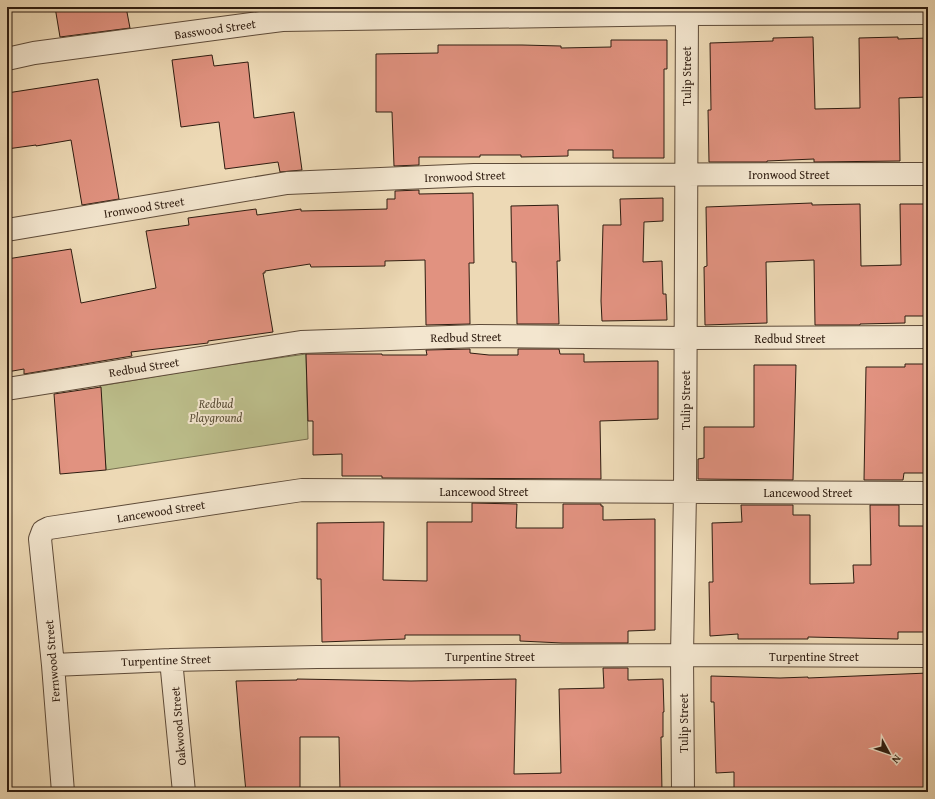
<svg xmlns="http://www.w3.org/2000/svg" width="935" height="799" viewBox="0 0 935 799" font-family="'Gentium Book Plus',serif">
	<rect width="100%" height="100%" fill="#edd9b5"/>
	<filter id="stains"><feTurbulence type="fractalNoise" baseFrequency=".005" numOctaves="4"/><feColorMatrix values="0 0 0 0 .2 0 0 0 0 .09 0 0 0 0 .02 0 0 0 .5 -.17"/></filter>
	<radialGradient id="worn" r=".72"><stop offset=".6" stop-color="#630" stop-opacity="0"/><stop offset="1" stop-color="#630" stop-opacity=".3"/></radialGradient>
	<!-- park -->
	<path fill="#bcbe8b" stroke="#756d4e" d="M306 354 308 439 106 470 100 386 200 369Z"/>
	<!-- building -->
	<path fill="#e19280" stroke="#2e1c10" d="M55 7H126L130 28 60 37Z
		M813 37 815 109 860 108 859 38 898 37V39L928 38V97L899 98 900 161 814 162V159L767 161V162H709L708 110H711L710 43 773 41V38Z
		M611 40H667V69H664V158H613V150H568V156L521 157V155H480V157H419V165L394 166 392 112H376V54L438 53V45H522L561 46V48L611 47Z
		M212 55 214 66 248 62 254 118 294 112 302 170 280 172 278 162 225 169 219 122 181 127 172 60Z
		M98 79 119 199 82 205 71 140 36 146V145L7 149V93Z
		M419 190V194L473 193 474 263H469L470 324 426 325 425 260 385 261V266L311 267 310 264 265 271V273H263L273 332 208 341V343L131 352 132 356 24 374V369L7 372V259L71 249 81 303 156 288 146 231 189 225 188 218 256 209 257 215 301 209V211L387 209V199H395V191Z
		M663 198V221L644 222 643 262 662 261 663 294H666L667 320 602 321 601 301 603 225H621L620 199Z
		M812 203V205L860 204 861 266 901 265 900 204H928V316H905V323L860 324V325H815L814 260 766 262 767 323 705 325 704 267 707 266 706 207Z
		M558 205 560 261H557L559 324H517L516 262H512L511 206Z
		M470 349V353L489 355H518V349H559L560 354H584V362L658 361V419L600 421 601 479 382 478V476H342V454L313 455V421H308L306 354H382V355H427L426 350Z
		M905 364H928V473H904L903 480H864L866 367H905Z
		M754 365H796L793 480 698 479V459L704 458V427H754Z
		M101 387 106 470 60 474 54 394Z
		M472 503 517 504 516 528H563V504H601V506H603V520L655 519V630L628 631V643H562L520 641V635H405V639L322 642 321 579H317V523L384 522 383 580 427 581V522H472Z
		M741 505H793V515H810V584L854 583 853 565H871L870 505H899V526H928V632H898V639L808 637V639H738V634L710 636 709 582H713L712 523 742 522Z
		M603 668H628V680L663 679 664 712H663V737H661L662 792H340L339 737H300V792H246L240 729 236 681 297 680V679L411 681 516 679 514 774 561 773 559 689 604 688Z
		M928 673V792H734V772L716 773 714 702H711V676L780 678 808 677V678Z"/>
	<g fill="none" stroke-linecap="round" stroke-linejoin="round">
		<!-- minor casing -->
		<g stroke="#5e4b39" stroke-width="24">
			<path id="minor" d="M7 59 34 53 282 20 687 14 928 13
				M7 230 287 183 474 175 928 174
				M7 389 301 342 479 336 685 338 928 337
				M171 660 184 792
				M53 665 171 660 317 657 682 655 928 656
				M63 792 53 665 40 539 43 531 49 528 302 490 928 493
				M683 792 682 655 685 492 687 7"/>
		</g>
		<!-- minor -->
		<use href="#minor" stroke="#f3e6cf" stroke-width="22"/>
	</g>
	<g text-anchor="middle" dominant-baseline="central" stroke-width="4" stroke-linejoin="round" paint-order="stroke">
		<!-- street labels -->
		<g font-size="12" fill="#2e1c10" stroke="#f3e6cf">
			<text transform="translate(215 29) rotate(-8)">Basswood Street</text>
			<text transform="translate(686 76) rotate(-90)">Tulip Street</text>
			<text x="789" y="174">Ironwood Street</text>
			<text transform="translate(465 176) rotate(-2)">Ironwood Street</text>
			<text transform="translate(144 207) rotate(-9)">Ironwood Street</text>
			<text transform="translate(466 337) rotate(-1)">Redbud Street</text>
			<text x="790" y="338">Redbud Street</text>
			<text transform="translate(144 367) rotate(-9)">Redbud Street</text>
			<text transform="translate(685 400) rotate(-90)">Tulip Street</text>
			<text x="484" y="491">Lancewood Street</text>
			<text x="808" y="492">Lancewood Street</text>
			<text transform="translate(161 511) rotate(-9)">Lancewood Street</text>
			<text x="490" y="656">Turpentine Street</text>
			<text x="814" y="656">Turpentine Street</text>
			<text transform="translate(166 660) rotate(-2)">Turpentine Street</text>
			<text transform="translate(52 661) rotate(-95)">Fernwood Street</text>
			<text transform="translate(683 723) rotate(-90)">Tulip Street</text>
			<text transform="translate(178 726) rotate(-95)">Oakwood Street</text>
		</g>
		<!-- park labels -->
		<g font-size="12" font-style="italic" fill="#594d35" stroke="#f3e6cf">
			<text x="216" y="403">Redbud<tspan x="216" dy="14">Playground</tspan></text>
		</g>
	</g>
	<!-- margin -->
	<rect width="935" height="799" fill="none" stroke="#edd9b5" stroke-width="24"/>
	<rect x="8" y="8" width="919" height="783" fill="none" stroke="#2e1c10" stroke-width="2"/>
	<rect x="12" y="12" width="911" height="775" fill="none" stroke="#2e1c10"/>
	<!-- north arrow -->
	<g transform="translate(889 753) rotate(130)" stroke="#f3e6cf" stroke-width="3" paint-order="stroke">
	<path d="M0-3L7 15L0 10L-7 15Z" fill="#2e1c10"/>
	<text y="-6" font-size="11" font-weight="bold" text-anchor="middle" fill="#2e1c10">N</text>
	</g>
	<rect width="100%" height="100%" filter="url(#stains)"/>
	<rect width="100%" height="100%" fill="url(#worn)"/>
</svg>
